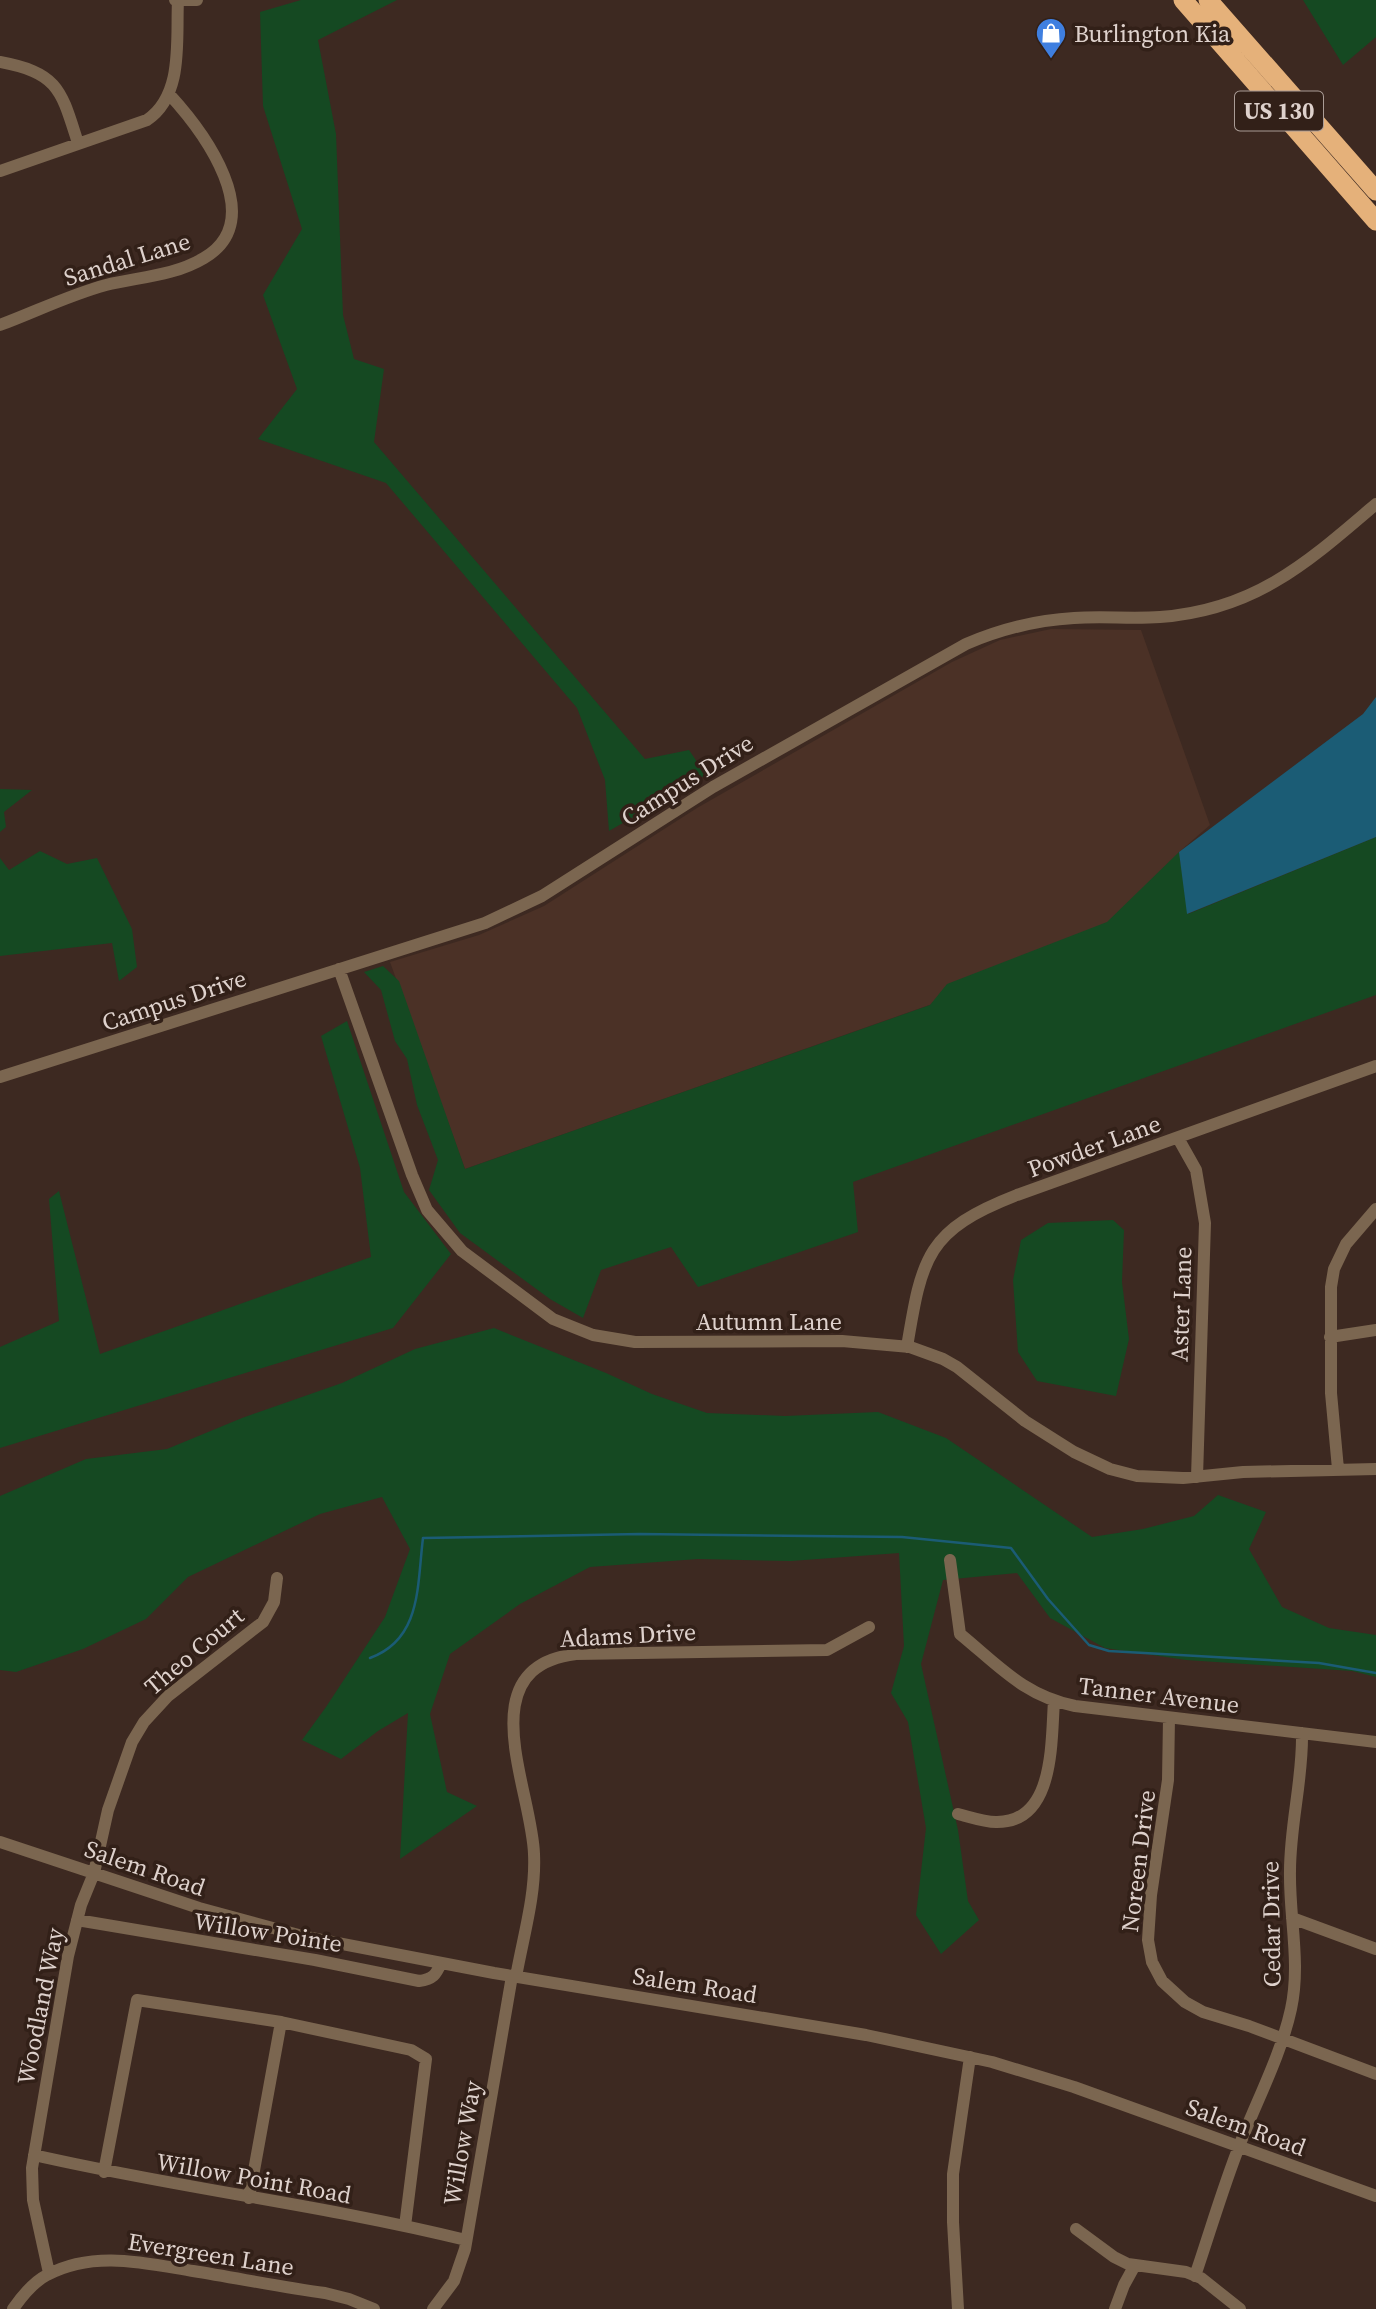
<svg xmlns="http://www.w3.org/2000/svg" width="1376" height="2309" viewBox="0 0 1376 2309" font-family="'Source Serif 4',serif">
	<rect width="100%" height="100%" fill="#3d2921"/>
	<!-- built -->
	<path fill="#4b3126" d="M1051 629 1141 630 1210 825 1179 852 1187 914 465 1169 390 962 479 935 544 906 697 808 952 662 1000 640Z"/>
	<!-- green -->
	<path fill="#154922" d="M301 0H397L318 40 336 134 343 315 354 359 384 369 374 442 645 759 689 750 706 775 609 831 605 780 577 708 386 483 258 439 297 389 263 295 302 229 263 106 260 12Z
		M1303 0H1376V37L1343 65Z
		M0 789 32 790 4 812 6 827 0 832Z
		M1376 837V995L853 1182 858 1232 698 1287 671 1247 601 1270 583 1318 550 1299 460 1233 429 1190 438 1160 417 1105 407 1059 395 1041 381 990 364 972 383 966 399 981 465 1169 930 1005 947 984 1107 922 1179 852 1188 914Z
		M40 851 67 864 97 858 132 929 137 967 119 981 112 943 0 956V858L9 870Z
		M347 1021 404 1192 451 1254 393 1328 0 1448V1347L59 1321 49 1199 59 1191 100 1354 371 1257 360 1168 321 1036Z
		M1113 1220 1124 1230 1122 1282 1129 1339 1116 1396 1037 1381 1018 1352 1013 1280 1021 1240 1048 1223Z
		M494 1328 606 1373 652 1394 707 1413 785 1416 878 1412 946 1438 1092 1537 1143 1529 1194 1516 1218 1495 1266 1512 1249 1549 1282 1607 1329 1628 1376 1635V1677L1352 1671 1186 1660 1105 1648 1050 1618 1017 1573 943 1580 921 1664 958 1830 968 1901 979 1920 941 1954 916 1915 926 1828 908 1722 891 1693 904 1646 899 1553 791 1561 698 1559 590 1567 520 1604 450 1654 430 1714 447 1792 477 1806 400 1859 408 1713 378 1731 341 1759 302 1740 326 1707 385 1617 410 1549 382 1497 320 1514 188 1577 146 1619 83 1649 16 1672 0 1670V1496L86 1459 167 1449 242 1418 342 1383 415 1349Z"/>
	<!-- water -->
	<path fill="#1b5c75" d="M1376 697V837L1187 914 1179 852 1363 714Z"/>
	<g fill="none" stroke-linecap="round" stroke-linejoin="round">
		<!-- stream -->
		<path stroke="#1b5c75" stroke-width="2.5" d="M370 1658C422 1639 417 1585 423 1538L640 1534 902 1537 1011 1548 1048 1599 1089 1645 1109 1651 1319 1663 1376 1673"/>
		<!-- minor -->
		<path stroke="#7b6650" stroke-width="12" d="M175 0H197
			M0 62C59 73 61 90 78 143
			M0 171 147 120C184 95 176 40 178 0
			M0 325C35 312 69 295 106 285 139 277 174 276 204 258 270 220 203 131 169 94
			M339 969 412 1175 427 1210 462 1251 553 1319 593 1335 635 1342 842 1341 910 1347 943 1359 957 1367 1025 1421 1074 1452 1110 1469 1137 1476 1183 1478 1243 1472 1376 1469
			M0 1077 485 923 542 896 713 787 966 644C1001 629 1037 620 1074 618 1103 616 1131 619 1160 617 1255 610 1307 563 1376 504
			M1178 1138 1196 1170 1205 1223 1197 1477
			M1330 1337 1376 1330
			M907 1347C922 1256 927 1230 1017 1195L1376 1066
			M1338 1469 1331 1393V1287L1334 1269 1346 1244 1376 1209
			M950 1560 960 1634C998 1665 1024 1696 1075 1706L1376 1742
			M1169 1718 1168 1780 1151 1895 1148 1940 1152 1962 1162 1981 1185 2002 1203 2012 1249 2026 1376 2074
			M958 1814C970 1817 984 1822 996 1822 1055 1823 1051 1742 1054 1701
			M0 1842 199 1908 306 1937 494 1973 866 2035 992 2062 1074 2087 1376 2196
			M1292 1918 1376 1949
			M77 1920 315 1960 419 1981C433 1979 436 1975 441 1963
			M516 1977C523 1937 536 1895 534 1854 532 1789 468 1667 576 1654L827 1650 869 1627
			M34 2155C177 2188 324 2205 466 2240
			M104 2172 137 2000 281 2022 411 2050 426 2059 405 2226
			M249 2198 281 2022
			M1076 2229 1114 2257 1128 2264 1186 2272 1201 2278 1240 2309
			M49 2273 33 2200 32 2168 68 1956 81 1905 94 1873 108 1810 132 1742 144 1722 168 1696 263 1622 274 1602 277 1578
			M1195 2276C1210 2232 1223 2187 1240 2144 1257 2100 1281 2055 1291 2009 1301 1963 1289 1917 1290 1871 1290 1824 1303 1779 1302 1733
			M13 2309C22 2296 33 2282 47 2275 93 2250 145 2263 193 2271 237 2278 281 2287 325 2293L349 2299 374 2309
			M433 2309 454 2281 465 2249 512 1976
			M958 2309 953 2222V2174L970 2057
			M1115 2309 1124 2285 1135 2265"/>
		<!-- highway -->
		<path stroke="#e5b17a" stroke-width="19" d="M1183 0 1376 221
			M1208 0 1376 191"/>
	</g>
	<!-- icons -->
	<defs>
		<g id="shop-pin" transform="scale(1.575)"><path d="M0 17L-7.5 6A9.5 9.5 0 1 1 7.5 6Z" fill="#3f7fe0" stroke="#322018"/><path d="M-5-2.5h2.3a2.7 3.5 0 0 1 5.4 0H5L5.5 6h-11ZM-1.5-2.5h3a1.5 2.3 0 0 0-3 0Z" fill="#fff"/></g>
	</defs>
	<g fill-rule="evenodd">
		<use href="#shop-pin" x="1051" y="33"/>
	</g>
	<g text-anchor="middle" dominant-baseline="central" stroke-width="7" stroke-linejoin="round" paint-order="stroke">
		<!-- shield labels -->
		<rect fill="#322018" stroke="#aa9c96" stroke-width="2" x="1235" y="91.5" width="88" height="39" rx="5"/>
		<g font-size="23" font-weight="bold" fill="#ded1cc">
			<text x="1279" y="111">US 130</text>
		</g>
		<!-- poi labels -->
		<g font-size="24" fill="#ded1cc" stroke="#322018" text-anchor="start">
			<text x="1074" y="33">Burlington Kia</text>
		</g>
		<!-- street labels -->
		<g font-size="24" fill="#ded1cc" stroke="#322018">
			<text transform="translate(127 259) rotate(-17)">Sandal Lane</text>
			<text transform="translate(687 780) rotate(-32)">Campus Drive</text>
			<text transform="translate(174 1000) rotate(-18)">Campus Drive</text>
			<text transform="translate(1094 1146) rotate(-20)">Powder Lane</text>
			<text transform="translate(1181 1304) rotate(-88)">Aster Lane</text>
			<text x="769" y="1321">Autumn Lane</text>
			<text transform="translate(628 1635) rotate(-3)">Adams Drive</text>
			<text transform="translate(194 1651) rotate(-40)">Theo Court</text>
			<text transform="translate(1159 1695) rotate(7)">Tanner Avenue</text>
			<text transform="translate(1138 1861) rotate(-83)">Noreen Drive</text>
			<text transform="translate(145 1868) rotate(19)">Salem Road</text>
			<text transform="translate(1271 1924) rotate(-91)">Cedar Drive</text>
			<text transform="translate(268 1932) rotate(9)">Willow Pointe</text>
			<text transform="translate(695 1985) rotate(9)">Salem Road</text>
			<text transform="translate(40 2006) rotate(-79)">Woodland Way</text>
			<text transform="translate(1246 2127) rotate(20)">Salem Road</text>
			<text transform="translate(462 2143) rotate(-80)">Willow Way</text>
			<text transform="translate(254 2178) rotate(10)">Willow Point Road</text>
			<text transform="translate(211 2254) rotate(9)">Evergreen Lane</text>
		</g>
	</g>
</svg>
